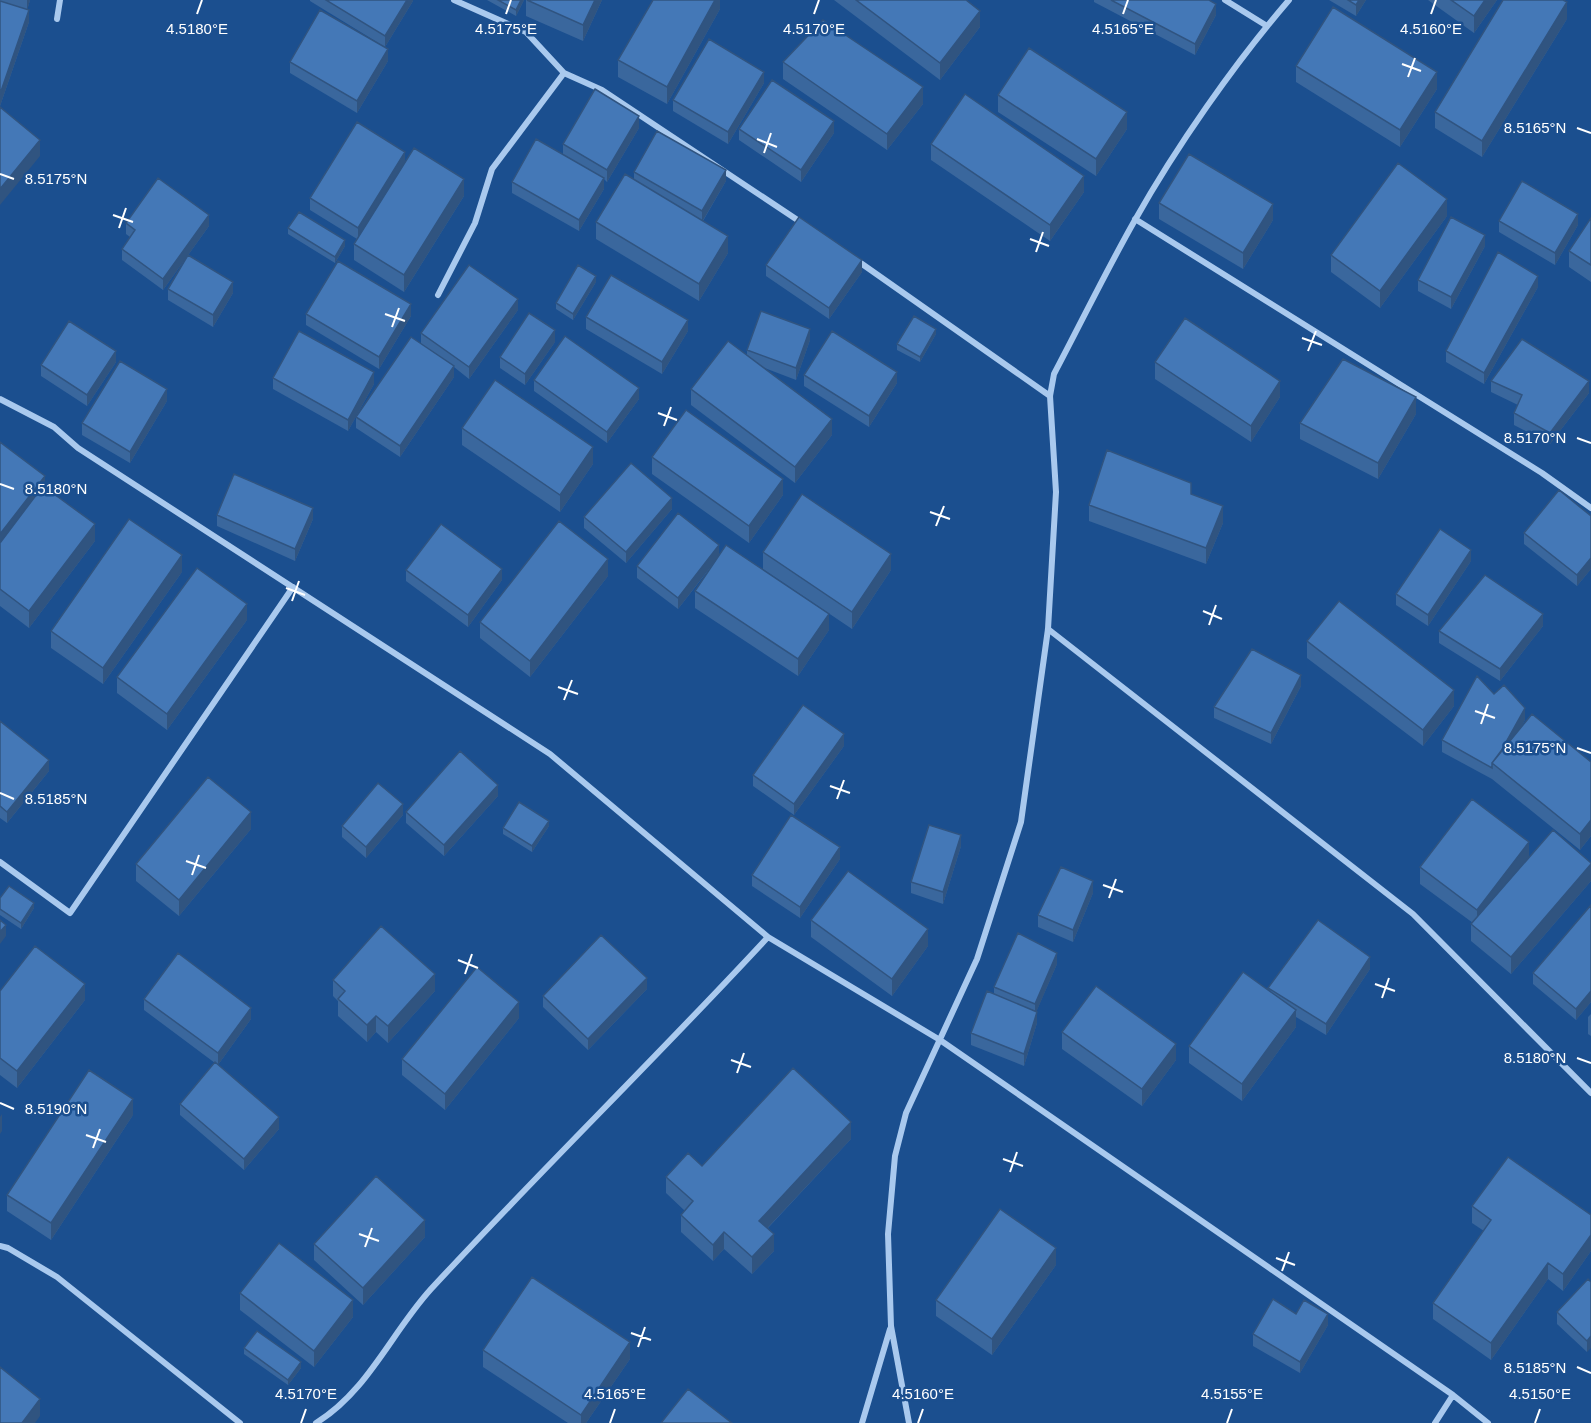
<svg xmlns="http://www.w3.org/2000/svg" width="1591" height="1423" viewBox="0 0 1591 1423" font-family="Helvetica,sans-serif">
	<rect width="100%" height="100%" fill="#1b4f8f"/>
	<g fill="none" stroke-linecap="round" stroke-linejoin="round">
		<!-- street -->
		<path stroke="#a9c9ee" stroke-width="6" d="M454 0 526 32 564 73 602 90 802 223
			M1225 0 1267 26
			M57 19 60 0
			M1135 219 1542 473 1591 508
			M855 259 1050 396
			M438 295 475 223 492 169 564 73
			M0 399 54 427 78 448 550 754 768 937 940 1040 1453 1395 1488 1423
			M1048 629 1413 914 1591 1093
			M0 862 70 913 293 587
			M0 1246 8 1248 57 1277 240 1423
			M316 1423C368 1391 391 1333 431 1289 541 1170 658 1056 768 937
			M862 1423 890 1329
			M909 1423 891 1326 888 1234 895 1156 906 1113 977 959 1021 822 1048 629 1056 492 1050 396 1054 374C1081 323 1106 271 1135 220 1176 147 1234 64 1289 0
			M1435 1423 1453 1395"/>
	</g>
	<!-- wall -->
	<path fill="#3a679d" d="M0 0H30L27 10 29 22 0 106Z
		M310 0H413V1L385 47 310 1Z
		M487 0H524L516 16Z
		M526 0H602L583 41 526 16Z
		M720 0V9L667 104 618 77V60Z
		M834 0H966L980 27 940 80Z
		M1094 0H1209L1216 15 1195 55 1094 2Z
		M1329 0H1366L1356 16Z
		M1428 0H1497L1474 33Z
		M1567 19 1482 157 1435 128V112Z
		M388 61 357 113 290 73V62Z
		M783 62 923 104 887 150 783 79Z
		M1296 66 1437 89 1400 147 1296 82Z
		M764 83 728 144 673 111V100Z
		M998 95 1127 129 1096 176 998 112Z
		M639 128 607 182 604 179V189L579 231 512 193V182L563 154V144Z
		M739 129 834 133 801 182 739 140Z
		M931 144 1084 192 1050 241 931 160Z
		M405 161 464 196 404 292 354 260V244L357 239 310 210V198Z
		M634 172 726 181 703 221 728 253 699 301 596 239V222L634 179Z
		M1159 203 1273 220 1243 269 1159 219Z
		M1447 216 1380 308 1331 272V255Z
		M1591 218V282L1569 267V251Z
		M1499 221 1578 225 1555 265 1499 232Z
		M126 223 209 226 163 290 122 260V249L130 237 126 234Z
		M288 228 345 246 335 263 288 234Z
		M1485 246 1451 309 1418 291V280Z
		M766 265 862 272 829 319 766 276Z
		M596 282 573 320 556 309V303Z
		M1538 287 1484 384 1446 362V351Z
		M168 289 233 293 213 327 168 300Z
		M518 310 469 379 454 367V377L400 457 356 428V417L421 344V333Z
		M306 314 411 316 379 369 306 325Z
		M586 317 688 331 662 374 586 329Z
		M936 334 920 362 897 350V344Z
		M810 340 796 380 762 367 832 435 795 483 691 405V389L747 356V350Z
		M555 342 525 385 500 368V357Z
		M116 362 87 406 41 376V365Z
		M1155 362 1280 397 1251 442 1155 379Z
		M804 375 897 383 869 427 804 386Z
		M273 378 374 384 348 431 273 389Z
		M534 380 639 399 607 443 534 391Z
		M1491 381 1589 393 1550 444 1514 425V413L1518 405 1491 392Z
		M167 401 130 463 82 435V423Z
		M1416 414 1378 479 1300 439V423Z
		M462 428 593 464 560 512 462 445Z
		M0 442 45 487 95 541 29 628 0 606Z
		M652 457 783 495 749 543 652 474Z
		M1191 494 1223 523 1206 564 1089 521V505Z
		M672 509 626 563 584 528V517Z
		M217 515 313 519 295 561 217 526Z
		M1591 516V569L1577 586 1524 544V533Z
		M763 552 891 570 852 629 763 569Z
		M719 556 829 630 798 676 695 608V591L718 558 678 609 637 578V566Z
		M1471 561 1428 626 1396 605V594Z
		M406 570 502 580 468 627 406 581Z
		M182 572 103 684 51 648V631Z
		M608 576 530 677 480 638V622Z
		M247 620 167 730 117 693V677Z
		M1543 626 1500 681 1439 643V631Z
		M1307 641 1454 706 1423 746 1307 658Z
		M1301 686 1271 744 1214 718V707Z
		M1494 694 1525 720 1521 727 1591 762V836L1580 850 1492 779 1442 752V740Z
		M0 721 49 771 7 823 0 818Z
		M844 746 794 815 753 786V775Z
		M498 796 444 856 406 823V812Z
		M403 815 366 858 342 837V826Z
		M549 826 532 852 503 834V828Z
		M251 829 179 916 136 881V864Z
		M961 846 943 904 911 893V882Z
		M1529 858 1591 863V881L1511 974 1471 941V924L1473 923 1420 884V867Z
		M840 859 800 918 752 886V875Z
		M1093 893 1073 942 1038 927V915Z
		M0 898 34 908 21 929 0 915Z
		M1591 905V1002L1576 1020 1533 984V973Z
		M811 920 928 946 892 996 811 937Z
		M1057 964 1036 1012 1037 1023 1024 1066 971 1045V1033L994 994V987Z
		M1370 969 1326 1035 1296 1017V1027L1242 1101 1189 1063V1046L1268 990V988Z
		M333 980 435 991 388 1043 376 1032 367 1042 338 1016V1001L333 996Z
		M647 989 588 1050 543 1007V996Z
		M0 991 85 1000 17 1088 0 1075Z
		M144 999 251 1019 218 1065 279 1129 244 1170 180 1115V1104L215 1063 144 1010Z
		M1591 1014V1036L1588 1034V1017Z
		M519 1018 445 1110 402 1075V1059Z
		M1062 1032 1176 1060 1142 1106 1062 1049Z
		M133 1115 51 1240 7 1211V1195Z
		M851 1139 768 1228 774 1251 752 1274 724 1249 713 1261 681 1232V1215L685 1211 666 1193V1177L702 1166Z
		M1472 1206 1591 1215V1251L1563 1291 1548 1279 1491 1360 1433 1319V1303L1484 1231 1472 1223Z
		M425 1237 363 1305 314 1260V1244Z
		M1056 1265 992 1355 936 1316V1300Z
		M1588 1279 1587 1352 1557 1324V1312Z
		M240 1293 353 1317 314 1367 240 1310Z
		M1296 1314 1328 1325 1300 1373 1253 1346V1334Z
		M244 1348 301 1368 288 1385 244 1354Z
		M483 1350 630 1359 586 1423H568L483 1367Z"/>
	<!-- shaded-wall -->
	<path fill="#305480" d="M27 0H30L27 11Z
		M407 0H413V1L385 47V36Z
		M521 0H524L516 16V10Z
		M595 0H602L583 41V25Z
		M715 0H720V9L667 104V87Z
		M1359 0H1366L1356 16V5Z
		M1485 0H1497L1474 33V16Z
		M1567 2V19L1482 157V141Z
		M1216 4V15L1195 55V44Z
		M29 10V22L0 106V94Z
		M980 11V27L940 80V63Z
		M388 49V61L357 113V101Z
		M764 72V83L728 144V132Z
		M1437 72V89L1400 147V130Z
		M923 87V104L887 150V134Z
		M1127 112V129L1096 176V159Z
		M639 116V128L607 182V170Z
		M834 121V133L801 182V170Z
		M40 140V156L0 205V189Z
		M405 152V164L358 240V228Z
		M726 170V181L702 222V211Z
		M1084 176V192L1050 241V225Z
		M604 178V189L579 231V220Z
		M464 179V196L404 292V275Z
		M1447 199V216L1380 308V291Z
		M1273 204V220L1243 269V253Z
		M1578 214V225L1555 265V253Z
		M209 215V226L163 290V279Z
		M1485 235V246L1451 309V297Z
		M728 236V253L699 301V284Z
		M345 240V246L335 263V257Z
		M862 260V272L829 319V308Z
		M596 276V282L573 320V314Z
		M1538 276V287L1484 384V373Z
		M233 282V293L213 327V315Z
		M518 299V310L469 379V367Z
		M411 304V316L379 369V357Z
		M688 320V331L662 374V362Z
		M810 329V340L796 380V368Z
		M936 329V334L920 362V357Z
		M555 330V342L525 385V374Z
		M116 351V362L87 406V395Z
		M454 366V377L400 457V446Z
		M374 372V384L348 431V420Z
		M897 372V383L869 427V416Z
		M1280 381V397L1251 442V426Z
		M1589 381V393L1550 444V433Z
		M639 388V399L607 443V432Z
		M167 389V401L130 463V452Z
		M1416 397V414L1378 479V463Z
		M832 419V435L795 483V467Z
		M593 447V464L560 512V495Z
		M45 476V487L0 546V534Z
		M783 479V495L749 543V526Z
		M672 498V509L626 563V552Z
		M1223 506V523L1206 564V548Z
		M313 508V519L295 561V549Z
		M95 524V541L29 628V611Z
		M719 545V556L678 609V598Z
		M1471 550V561L1428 626V615Z
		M891 554V570L852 629V612Z
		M182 555V572L103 684V668Z
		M1591 558V569L1577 586V575Z
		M608 559V576L530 677V661Z
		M502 569V580L468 627V615Z
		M247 604V620L167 730V714Z
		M829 614V630L798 676V659Z
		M1543 614V626L1500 681V669Z
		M1301 675V686L1271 744V733Z
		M1454 690V706L1423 746V730Z
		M1525 708V720L1498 768 1494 764Z
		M844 734V746L794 815V804Z
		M49 760V771L7 823V812Z
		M498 785V796L444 856V845Z
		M403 804V815L366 858V847Z
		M251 812V829L179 916V900Z
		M1591 820V836L1580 850V834Z
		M549 821V826L532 852V846Z
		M961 835V846L943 904V892Z
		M1529 842V858L1477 926V910Z
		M840 847V859L800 918V907Z
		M1591 864V881L1511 974V957Z
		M1093 881V893L1073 942V930Z
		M34 903V908L21 929V923Z
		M6 925V936L0 944V932Z
		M928 929V946L892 996V979Z
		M1057 953V964L1035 1015V1004Z
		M1370 957V969L1326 1035V1024Z
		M435 974V991L388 1043V1026Z
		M647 978V989L588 1050V1039Z
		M85 984V1000L17 1088V1071Z
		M1591 991V1002L1576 1020V1009Z
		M519 1002V1018L445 1110V1094Z
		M251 1008V1019L218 1065V1053Z
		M1296 1010V1027L1242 1101V1084Z
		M1037 1012V1023L1024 1066V1054Z
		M376 1016V1032L367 1042V1025Z
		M1176 1044V1060L1142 1106V1089Z
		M133 1099V1115L51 1240V1223Z
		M2 1114V1131L0 1134V1117Z
		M279 1117V1129L244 1170V1159Z
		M851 1122V1139L759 1237V1221Z
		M425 1220V1237L363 1305V1288Z
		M724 1232V1249L713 1261V1245Z
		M774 1234V1251L752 1274V1257Z
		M1591 1235V1251L1563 1291V1274Z
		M1056 1248V1265L992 1355V1339Z
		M1548 1263V1279L1491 1360V1343Z
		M353 1300V1317L314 1367V1351Z
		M1328 1314V1325L1300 1373V1362Z
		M1591 1336V1348L1587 1352V1341Z
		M630 1342V1359L586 1423H581V1415Z
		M301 1362V1368L288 1385V1380Z
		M40 1399V1416L35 1423H22Z"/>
	<!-- building -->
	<path fill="#4478b7" stroke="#305480" stroke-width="1.5" d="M326 0H407L385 36Z
		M498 0H521L516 10Z
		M527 0H595L583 25Z
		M653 0H715L667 87 618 60Z
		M856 0H966L980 11 940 63Z
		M1111 0H1209L1216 4 1195 44Z
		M1348 0H1359L1356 5Z
		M1451 0H1485L1474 16Z
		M1503 0H1563L1567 2 1482 141 1435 112Z
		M0 1 29 10 0 94Z
		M1333 7 1437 72 1400 130 1296 66Z
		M320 10 388 49 357 101 290 62Z
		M823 20 923 87 887 134 783 62Z
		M709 39 764 72 728 132 673 100Z
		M1029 48 1127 112 1096 159 998 95Z
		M772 80 834 121 801 170 739 129Z
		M595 89 639 116 607 170 563 144Z
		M965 94 1084 176 1050 225 931 144Z
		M0 107 40 140 0 189Z
		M357 122 405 152 358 228 310 198Z
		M657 131 726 170 702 211 634 172Z
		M536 139 604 178 579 220 512 182Z
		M414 148 464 179 404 275 354 244Z
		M1189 154 1273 204 1243 253 1159 203Z
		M1398 163 1447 199 1380 291 1331 255Z
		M625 174 728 236 699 284 596 222Z
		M158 178 209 215 163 279 122 249 135 230 126 223Z
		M1522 181 1578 214 1555 253 1499 221Z
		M299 212 345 240 335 257 288 228Z
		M799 217 862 260 829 308 766 265Z
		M1451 217 1485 235 1451 297 1418 280Z
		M1591 218V265L1569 251Z
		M1498 252 1538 276 1484 373 1446 351Z
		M188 255 233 282 213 315 168 289Z
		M338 261 411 304 379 357 306 314Z
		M469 265 518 299 469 367 421 333Z
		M578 265 596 276 573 314 556 303Z
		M611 275 688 320 662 362 586 317Z
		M761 311 810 329 796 368 747 350Z
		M529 313 555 330 525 374 500 357Z
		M914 316 936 329 920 357 897 344Z
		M1185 318 1280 381 1251 426 1155 362Z
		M69 321 116 351 87 395 41 365Z
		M299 331 374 372 348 420 273 378Z
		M832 331 897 372 869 416 804 375Z
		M565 336 639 388 607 432 534 380Z
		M411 337 454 366 400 446 356 417Z
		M1522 339 1589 381 1550 433 1514 413 1522 395 1491 381Z
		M728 341 832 419 795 467 691 389Z
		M1343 359 1416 397 1378 463 1300 423Z
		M120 361 167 389 130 452 82 423Z
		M495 380 593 447 560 495 462 428Z
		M686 410 783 479 749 526 652 457Z
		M0 442 45 476 0 534Z
		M1107 450 1191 483V494L1223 506 1206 548 1089 505Z
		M631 463 672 498 626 552 584 517Z
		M234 474 313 508 295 549 217 515Z
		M43 486 95 524 29 611 0 589V543Z
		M1559 490 1591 516V558L1577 575 1524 533Z
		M802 494 891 554 852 612 763 552Z
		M678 513 719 545 678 598 637 566Z
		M129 519 182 555 103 668 51 631Z
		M559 521 608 559 530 661 480 622Z
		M441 524 502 569 468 615 406 570Z
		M1440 529 1471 550 1428 615 1396 594Z
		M726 545 829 614 798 659 695 591Z
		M197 568 247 604 167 714 117 677Z
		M1485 575 1543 614 1500 669 1439 631Z
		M1339 601 1454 690 1423 730 1307 641Z
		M1252 649 1301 675 1271 733 1214 707Z
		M1477 676 1494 694 1504 685 1525 708 1501 751 1492 763V768L1442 740Z
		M803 705 844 734 794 804 753 775Z
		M1532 714 1591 762V820L1580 834 1492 763Z
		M0 721 49 760 7 812 0 806Z
		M460 751 498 785 444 845 406 812Z
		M208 777 251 812 179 900 136 864Z
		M378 783 403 804 366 847 342 826Z
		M1472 799 1529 842 1477 910 1420 867Z
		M519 802 549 821 532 846 503 828Z
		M791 815 840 847 800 907 752 875Z
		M929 825 961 835 943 892 911 882Z
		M1553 830 1591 863V864L1511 957 1471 924Z
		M1061 867 1093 881 1073 930 1038 915Z
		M848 871 928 929 892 979 811 920Z
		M9 886 34 903 21 923 0 909V898Z
		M1591 905V991L1576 1009 1533 973Z
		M0 920 6 925 0 932Z
		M1318 920 1370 957 1326 1024 1268 988Z
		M381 926 435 974 388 1026 376 1016 367 1025 338 999 345 991 333 980Z
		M1018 933 1057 953 1035 1004 994 987Z
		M601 935 647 978 588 1039 543 996Z
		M35 946 85 984 17 1071 0 1058V991Z
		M178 953 251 1008 218 1053 144 999Z
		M477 967 519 1002 445 1094 402 1059Z
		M1243 972 1296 1010 1242 1084 1189 1046Z
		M1096 986 1176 1044 1142 1089 1062 1032Z
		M987 991 1037 1012 1024 1054 971 1033Z
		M215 1062 279 1117 244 1159 180 1104Z
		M793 1068 851 1122 759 1221 774 1234 752 1257 724 1232 713 1245 681 1215 693 1201 666 1177 688 1153 702 1166Z
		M89 1070 133 1099 51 1223 7 1195Z
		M1508 1157 1591 1215V1235L1563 1274 1548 1263 1491 1343 1433 1303 1491 1220 1472 1206Z
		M376 1176 425 1220 363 1288 314 1244Z
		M1000 1209 1056 1248 992 1339 936 1300Z
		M279 1243 353 1300 314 1351 240 1293Z
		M532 1277 630 1342 581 1415 483 1350Z
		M1588 1279 1591 1282V1336L1587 1341 1557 1312Z
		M1273 1299 1296 1314 1304 1300 1328 1314 1300 1362 1253 1334Z
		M257 1331 301 1362 288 1380 244 1348Z
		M0 1367 40 1399 22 1423H0Z
		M688 1389 732 1423H661Z"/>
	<!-- ticks -->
	<path fill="none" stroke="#fff" stroke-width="2" d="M197 14 202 0M506 14 511 0M814 14 819 0M1123 14 1128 0M1431 14 1436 0M1402 64 1421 71M1408 77 1415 58M1577 128 1591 133M757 139 777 147M764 153 771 133M0 174 14 179M113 215 133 222M119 228 126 208M1030 239 1049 246M1036 252 1043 232M385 314 405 321M392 327 399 308M1302 338 1322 345M1308 351 1316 331M658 413 677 420M664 426 671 407M1577 438 1591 443M0 484 14 489M930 512 950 519M936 526 944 506M286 588 305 595M292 601 299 581M1203 611 1222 619M1209 625 1216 605M558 687 578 694M564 700 572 680M1475 711 1495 718M1481 724 1488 704M1577 748 1591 753M830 786 850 793M0 793 14 799M837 799 844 780M186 861 206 868M192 875 199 855M1103 885 1123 892M1109 898 1116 879M458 960 478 968M465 974 472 954M1375 984 1395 991M1382 998 1389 978M1577 1058 1591 1063M731 1060 751 1067M737 1073 744 1053M0 1103 14 1109M86 1135 106 1142M93 1148 100 1129M1003 1159 1023 1166M1010 1172 1017 1152M359 1234 379 1241M365 1247 372 1228M1276 1258 1295 1265M1282 1271 1289 1252M631 1333 651 1340M638 1347 645 1327M1577 1367 1591 1373M301 1423 306 1409M610 1423 615 1409M918 1423 923 1409M1227 1423 1232 1409M1535 1423 1540 1409"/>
	<g font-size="15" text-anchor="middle" fill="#fff" stroke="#1b4f8f" stroke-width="5" stroke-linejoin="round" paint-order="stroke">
		<text x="197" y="34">4.5180°E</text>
		<text x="506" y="34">4.5175°E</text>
		<text x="814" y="34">4.5170°E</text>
		<text x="1123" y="34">4.5165°E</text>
		<text x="1431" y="34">4.5160°E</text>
		<text x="1535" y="133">8.5165°N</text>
		<text x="56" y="184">8.5175°N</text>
		<text x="1535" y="443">8.5170°N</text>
		<text x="56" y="494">8.5180°N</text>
		<text x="1535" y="753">8.5175°N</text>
		<text x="56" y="804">8.5185°N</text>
		<text x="1535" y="1063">8.5180°N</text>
		<text x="56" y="1114">8.5190°N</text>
		<text x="1535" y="1373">8.5185°N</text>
		<text x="306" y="1399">4.5170°E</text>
		<text x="615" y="1399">4.5165°E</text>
		<text x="923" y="1399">4.5160°E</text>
		<text x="1232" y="1399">4.5155°E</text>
		<text x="1540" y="1399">4.5150°E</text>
	</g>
</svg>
